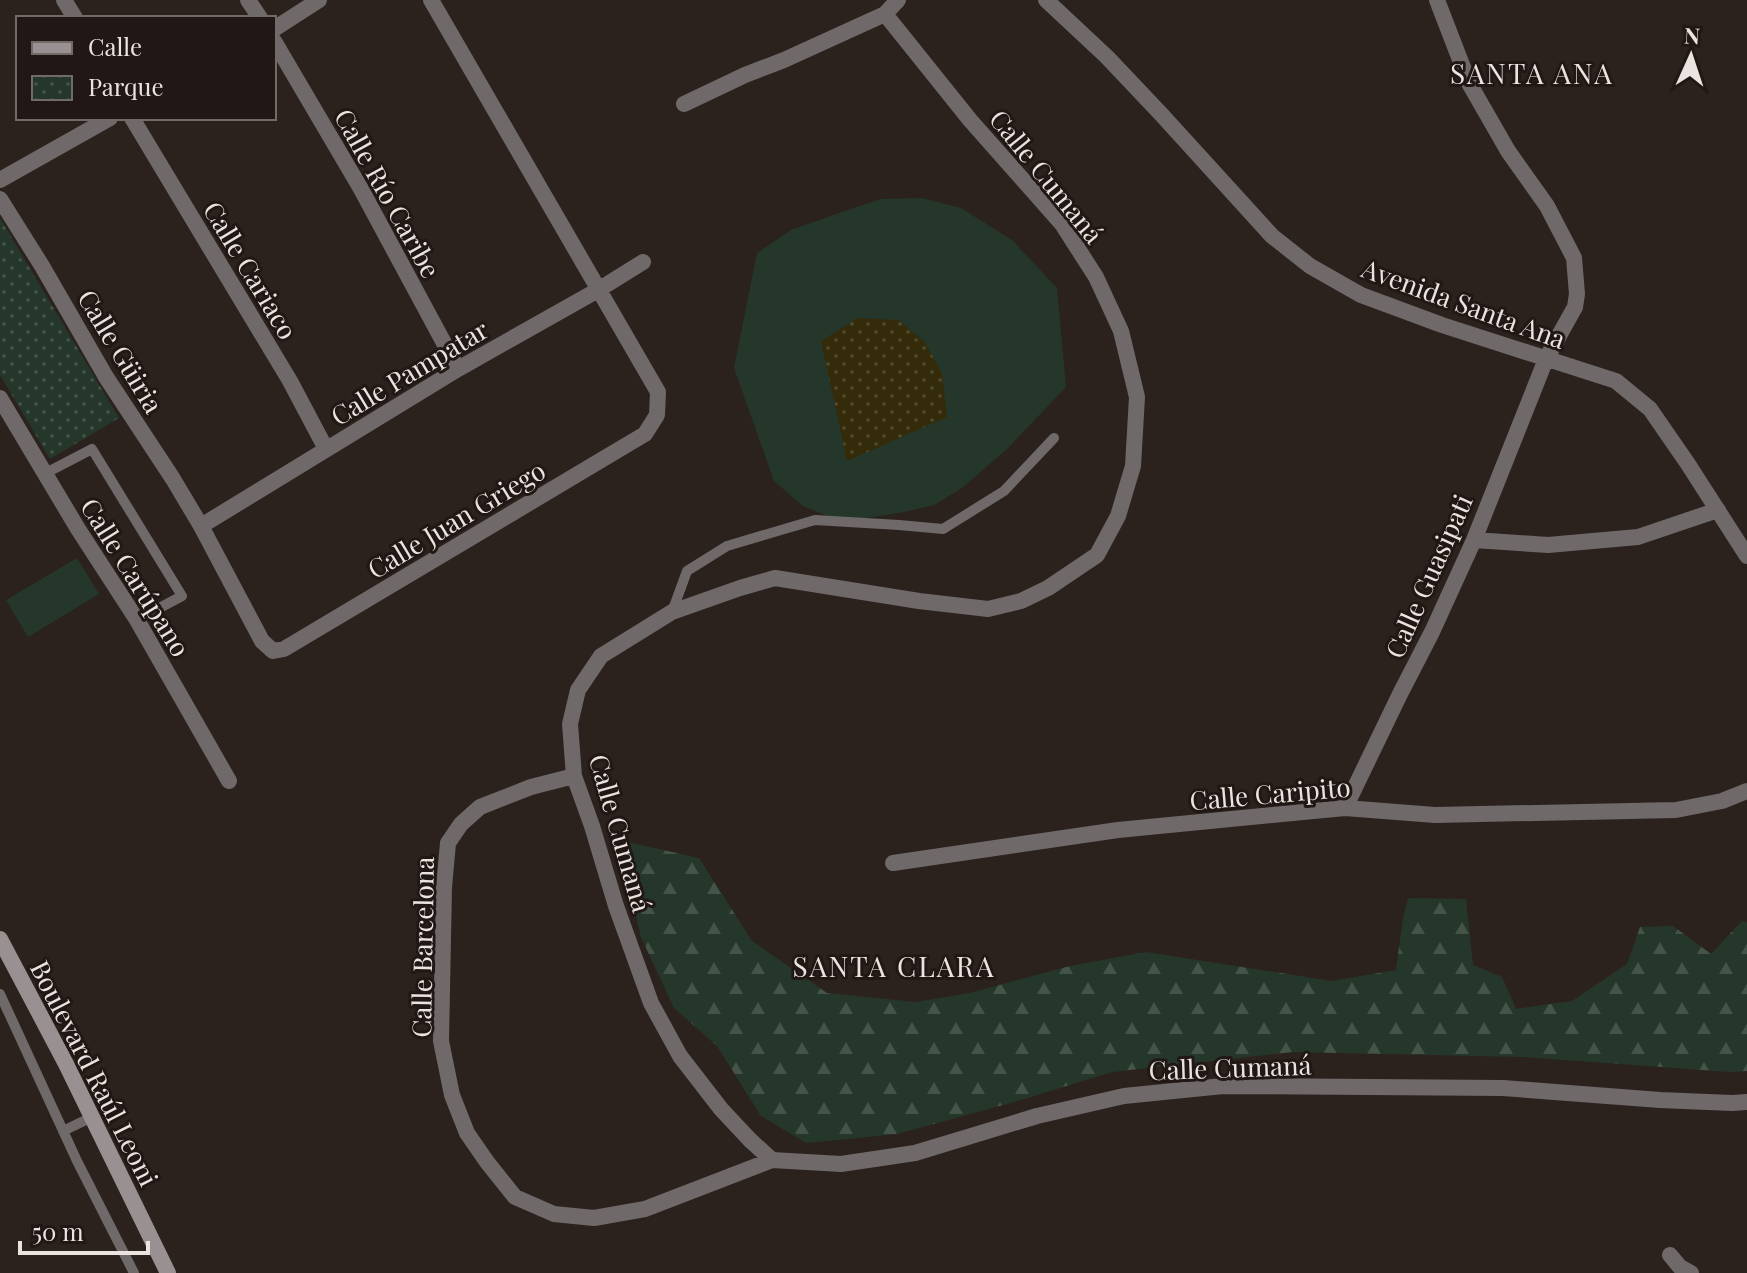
<svg xmlns="http://www.w3.org/2000/svg" width="1747" height="1273" viewBox="0 0 1747 1273" font-family="'Playfair Display',serif">
	<defs>
		<pattern id="forest-firs" width="22" height="20" patternUnits="userSpaceOnUse" patternTransform="scale(2)"><rect width="22" height="20" fill="#24372a"/><path d="M5 1l3.5 6h-7zM16 11l3.5 6h-7z" fill="#445449"/></pattern>
		<pattern id="sand-dots" width="8" height="8" patternUnits="userSpaceOnUse" patternTransform="scale(2)"><rect width="8" height="8" fill="#332b0a"/><path d="M2 2h.1M6 6h.1" fill="none" stroke="#514a2d" stroke-width="1.8" stroke-linecap="round"/></pattern>
		<pattern id="park-dots" width="8" height="8" patternUnits="userSpaceOnUse" patternTransform="scale(2)"><rect width="8" height="8" fill="#24372a"/><path d="M2 2h.1M6 6h.1" fill="none" stroke="#445449" stroke-width="1.8" stroke-linecap="round"/></pattern>
	</defs>
	<rect width="100%" height="100%" fill="#2b221e"/>
	<!-- green -->
	<path fill="#24372a" d="M922 198 961 208 1012 240 1057 288 1066 387 1007 449 962 488 934 505 904 512 842 522 803 506 774 481 734 368 757 253 791 230 842 212 881 199Z
		M77 558 99 594 28 637 6 600Z"/>
	<!-- forest -->
	<path fill="url(#forest-firs)" d="M618 840 699 858 752 941 827 993 915 1002 970 993 1070 966 1146 952 1332 981 1396 970 1403 918 1408 898 1466 899 1473 965 1502 977 1516 1009 1572 1001 1627 964 1640 927 1673 926 1711 954 1742 921 1747 922V1071L1730 1072 1524 1057 1293 1052 1112 1072 1014 1102 897 1134 806 1143 761 1116 717 1046 674 1008 641 937Z"/>
	<!-- sand -->
	<path fill="url(#sand-dots)" d="M858 318 898 320 924 341 942 373 947 417 847 461 821 341Z"/>
	<!-- park -->
	<path fill="url(#park-dots)" d="M0 218 119 418 50 459 0 375Z"/>
	<g fill="none" stroke-linecap="round" stroke-linejoin="round">
		<!-- lane -->
		<path stroke="#6f696a" stroke-width="10" d="M44 474 92 449 182 596 137 620
			M672 612 687 571 727 546 815 520 899 525 943 529 1004 491 1054 438
			M0 994 77 1161 134 1273
			M63 1131 92 1117"/>
		<!-- street -->
		<path stroke="#6f696a" stroke-width="16" d="M64 0 75 18
			M248 0 260 18
			M1046 0 1107 57 1161 114 1272 236 1310 266 1361 295 1442 325 1616 381 1650 409 1688 464 1747 556
			M885 14 970 120 1062 224 1096 277 1121 331 1137 397 1133 466 1118 516 1097 555 1048 588 1021 601 988 609 919 601 775 578 740 588 672 612 601 656 578 690 570 724 574 776 592 826 616 906 651 1003 680 1056 721 1109 750 1140 772 1160 841 1164 915 1153 1037 1116 1124 1096 1223 1086 1503 1088 1660 1100 1732 1103 1747 1102
			M274 29 319 0
			M274 41 361 189 458 369
			M684 104 745 75 784 60 885 14 898 0
			M132 118 290 381 326 449
			M0 180 110 118
			M0 199 42 266 106 377 173 479 201 526 262 641 273 651 284 649 645 434 657 415 658 392 431 0
			M0 398 78 529 137 620 229 781
			M201 526 458 369 598 290 643 262
			M1474 540 1548 545 1638 537 1718 510
			M574 776 531 787 480 807 461 824 448 843 444 887 441 1041 452 1095 467 1133 487 1162 515 1197 554 1214 594 1218 645 1209 772 1160
			M1345 808 1400 694 1432 632 1474 540 1546 359 1575 307 1577 294 1574 258 1547 206 1508 151 1469 83 1437 0
			M893 863 1118 830 1345 808 1435 815 1676 810 1722 801 1747 791
			M1670 1255 1680 1267 1691 1273"/>
		<!-- secondary -->
		<path stroke="#999091" stroke-width="16" d="M0 939 66 1064 168 1273"/>
	</g>
	<g text-anchor="middle" dominant-baseline="central" stroke-width="6" stroke-linejoin="round" paint-order="stroke">
		<!-- street labels -->
		<g font-size="26" fill="#eae4e1" stroke="#211815">
			<text transform="translate(1047 176) rotate(51)">Calle Cumaná</text>
			<text transform="translate(388 193) rotate(61)">Calle Río Caribe</text>
			<text transform="translate(251 270) rotate(59)">Calle Cariaco</text>
			<text transform="translate(1464 303) rotate(20)">Avenida Santa Ana</text>
			<text transform="translate(121 351) rotate(59)">Calle Güiria</text>
			<text transform="translate(409 372) rotate(-31)">Calle Pampatar</text>
			<text transform="translate(456 519) rotate(-31)">Calle Juan Griego</text>
			<text transform="translate(1428 576) rotate(-66)">Calle Guasipati</text>
			<text transform="translate(136 577) rotate(58)">Calle Carúpano</text>
			<text transform="translate(1270 793) rotate(-5)">Calle Caripito</text>
			<text transform="translate(621 833) rotate(74)">Calle Cumaná</text>
			<text transform="translate(422 947) rotate(-89)">Calle Barcelona</text>
			<text transform="translate(1230 1067) rotate(-2)">Calle Cumaná</text>
			<text transform="translate(95 1073) rotate(63)">Boulevard Raúl Leoni</text>
		</g>
		<!-- neighbourhood labels -->
		<g font-size="28" letter-spacing="2" fill="#eae4e1" stroke="#211815">
			<text x="1532" y="72">SANTA ANA</text>
			<text x="894" y="965">SANTA CLARA</text>
		</g>
	</g>
	<!-- legend -->
	<rect x="16" y="16" width="260" height="104" fill="#211815" stroke="#716a67" stroke-width="2"/>
	<rect x="32" y="42" width="40" height="12" fill="#999091" stroke="#716a67" stroke-width="2"/>
	<text x="88" y="56" font-size="24" fill="#eae4e1">Calle</text>
	<rect x="32" y="76" width="40" height="24" fill="url(#park-dots)" stroke="#716a67" stroke-width="2"/>
	<text x="88" y="96" font-size="24" fill="#eae4e1">Parque</text>
	<!-- north arrow -->
	<g transform="translate(1691 56) rotate(3)" stroke="#211815" stroke-width="6" paint-order="stroke">
	<path d="M0-6L14 30L0 20L-14 30Z" fill="#eae4e1"/>
	<text y="-12" font-size="22" font-weight="bold" text-anchor="middle" fill="#eae4e1">N</text>
	</g>
	<!-- scale -->
	<path d="M20 1241v12h128v-12" fill="none" stroke="#eae4e1" stroke-width="4"/>
	<text x="32" y="1241" font-size="24" fill="#eae4e1" stroke="#211815" stroke-width="6" paint-order="stroke">50 m</text>
</svg>
